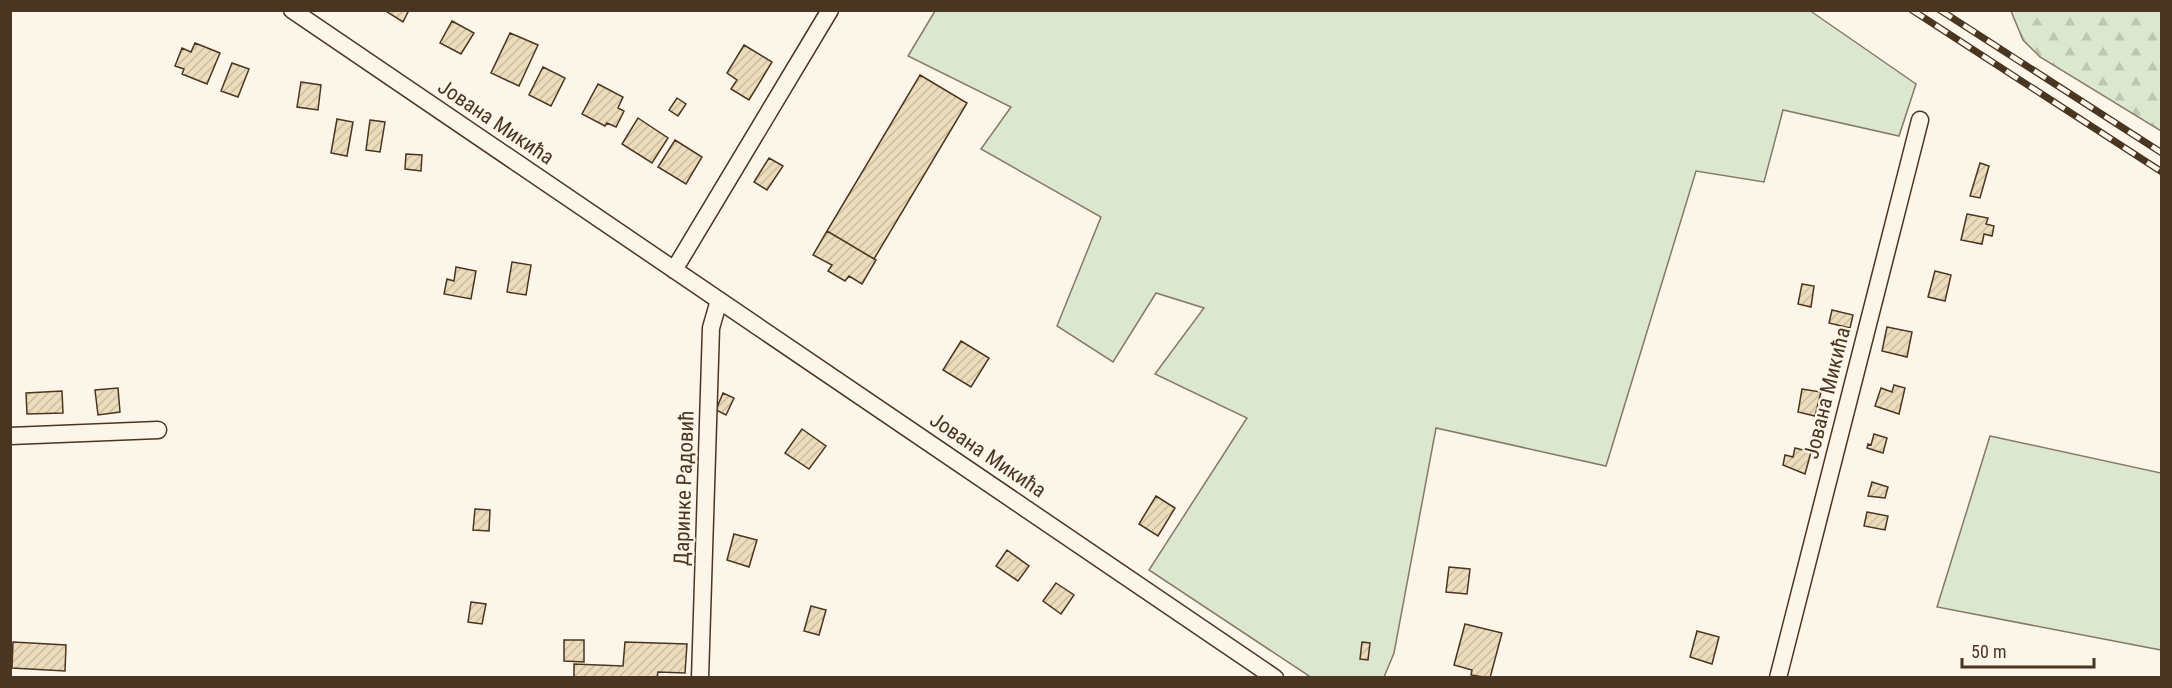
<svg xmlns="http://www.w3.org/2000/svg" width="2172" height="688" viewBox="0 0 2172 688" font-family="'Roboto Condensed',sans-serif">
	<defs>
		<pattern id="forest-firs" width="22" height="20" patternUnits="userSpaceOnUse" patternTransform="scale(1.5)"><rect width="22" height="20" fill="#dce7d0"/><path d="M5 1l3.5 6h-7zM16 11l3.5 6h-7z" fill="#bec7b2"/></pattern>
		<pattern id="building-hatch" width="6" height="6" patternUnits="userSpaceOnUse" patternTransform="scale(1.5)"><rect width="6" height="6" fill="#ecdcbc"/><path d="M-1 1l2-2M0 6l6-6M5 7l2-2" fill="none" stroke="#ccbda1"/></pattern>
	</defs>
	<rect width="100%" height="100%" fill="#fbf6e9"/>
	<!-- green -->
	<path fill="#dce7d0" stroke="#887966" stroke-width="1.5" d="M1809 10 1916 84 1899 136 1783 110 1764 182 1696 171 1606 466 1436 428 1394 653 1384 677 1312 678 1149 570 1247 418 1155 374 1204 308 1156 293 1113 362 1057 326 1101 217 981 149 1011 107 908 56 935 11Z
		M1990 436 2161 473V650L1937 607Z"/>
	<!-- forest -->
	<path fill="url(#forest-firs)" stroke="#887966" stroke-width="1.5" d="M2011 11H2161V131L2040 57 2023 40Z"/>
	<!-- building -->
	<path fill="url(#building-hatch)" stroke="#4a3520" stroke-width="1.5" d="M384 10H409L403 22Z
		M452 21 474 33 461 54 440 43Z
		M510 33 538 45 519 86 491 73Z
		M195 43 220 53 207 84 182 74 184 69 175 66 182 48 191 52Z
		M744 45 772 62 749 100 731 89 737 80 727 73Z
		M232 63 249 69 238 97 221 91Z
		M543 67 565 78 551 106 529 95Z
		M920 75 967 103 874 259 827 231Z
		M301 82 321 85 318 110 297 107Z
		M598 84 623 97 618 108 624 111 616 127 607 123 605 126 582 114Z
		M677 98 686 104 678 116 669 110Z
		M638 118 668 138 652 163 622 144Z
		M337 119 353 122 347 156 331 153Z
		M370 120 385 122 380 152 366 150Z
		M675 140 702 157 686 184 658 167Z
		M406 154 422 155 421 171 405 169Z
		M769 158 783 166 767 190 754 182Z
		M1980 163 1989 166 1980 198 1970 196Z
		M1967 214 1988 218 1986 224 1994 226 1992 236 1984 234 1982 244 1961 240Z
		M827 231 876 260 862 284 849 276 845 281 828 271 832 265 813 255Z
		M512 262 531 265 526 295 507 292Z
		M456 267 476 271 471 299 444 294 447 279 454 281Z
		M1935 271 1951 275 1945 301 1928 297Z
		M1802 284 1814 286 1811 307 1798 304Z
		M1832 310 1853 315 1850 328 1829 323Z
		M1887 327 1912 332 1907 357 1882 351Z
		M961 341 989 358 971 387 943 370Z
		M1894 385 1905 388 1899 414 1875 406 1881 388 1892 392Z
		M118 388 120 412 98 415 95 390Z
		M1802 389 1821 392 1815 416 1798 412Z
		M62 391 63 413 27 414 26 393Z
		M723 393 734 398 726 415 716 410Z
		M802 429 826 446 809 469 785 453Z
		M1874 434 1887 438 1883 453 1867 448 1868 444 1871 445Z
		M1795 448 1811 452 1805 474 1783 465 1785 455 1793 457Z
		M1872 482 1888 487 1885 498 1868 496Z
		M1156 496 1175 508 1158 536 1139 524Z
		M475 509 490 510 489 531 473 530Z
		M1867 512 1888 516 1885 530 1864 526Z
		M734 534 757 540 749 567 727 560Z
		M1007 550 1029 566 1018 581 996 566Z
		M1449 567 1470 569 1467 594 1446 592Z
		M1056 583 1074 595 1061 614 1043 601Z
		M471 602 486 604 482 624 468 622Z
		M811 606 826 610 819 635 804 631Z
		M1465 624 1502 633 1490 678 1471 675 1472 670 1454 665Z
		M1697 631 1719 637 1712 664 1690 657Z
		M564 640H584V662L564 661Z
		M13 642 66 645 65 671 12 668Z
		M625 642 687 644 685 673 658 672 657 678H574V664L623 666Z
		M1362 642 1370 643 1368 660 1360 659Z"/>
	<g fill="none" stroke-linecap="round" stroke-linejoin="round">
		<!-- street casing -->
		<g stroke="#4a3520" stroke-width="19">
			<path id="street" d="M292 10 1275 678
				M674 270 830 10
				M10 436 158 430
				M700 678 711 328 719 300
				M1778 678 1920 120"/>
		</g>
		<!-- street -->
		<use href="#street" stroke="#fbf6e9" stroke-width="16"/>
		<!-- rail casing -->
		<g stroke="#4a3520" stroke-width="7">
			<path id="rail" d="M1912 10 2162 172
				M1940 10 2162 153"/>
		</g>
		<!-- rail -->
		<use href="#rail" stroke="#fbf6e9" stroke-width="4.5" stroke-dasharray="14" stroke-linecap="butt"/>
	</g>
	<g text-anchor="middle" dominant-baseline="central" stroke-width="4.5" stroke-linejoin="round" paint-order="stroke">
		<!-- street labels -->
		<g font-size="21" fill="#4a3520" stroke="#fbf6e9">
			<text transform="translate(496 122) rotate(34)">Јована Микића</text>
			<text transform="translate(1827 393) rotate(-76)">Јована Микића</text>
			<text transform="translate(988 455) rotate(34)">Јована Микића</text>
			<text transform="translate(684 488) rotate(-88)">Даринке Радовић</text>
		</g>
	</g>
	<!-- border -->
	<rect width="2172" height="688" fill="none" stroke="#4a3520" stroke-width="24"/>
	<!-- scale -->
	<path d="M1962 658v9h132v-9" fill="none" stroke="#4a3520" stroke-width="3"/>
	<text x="1971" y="658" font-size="18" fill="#4a3520" stroke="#fbf6e9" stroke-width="4.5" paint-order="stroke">50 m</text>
</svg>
